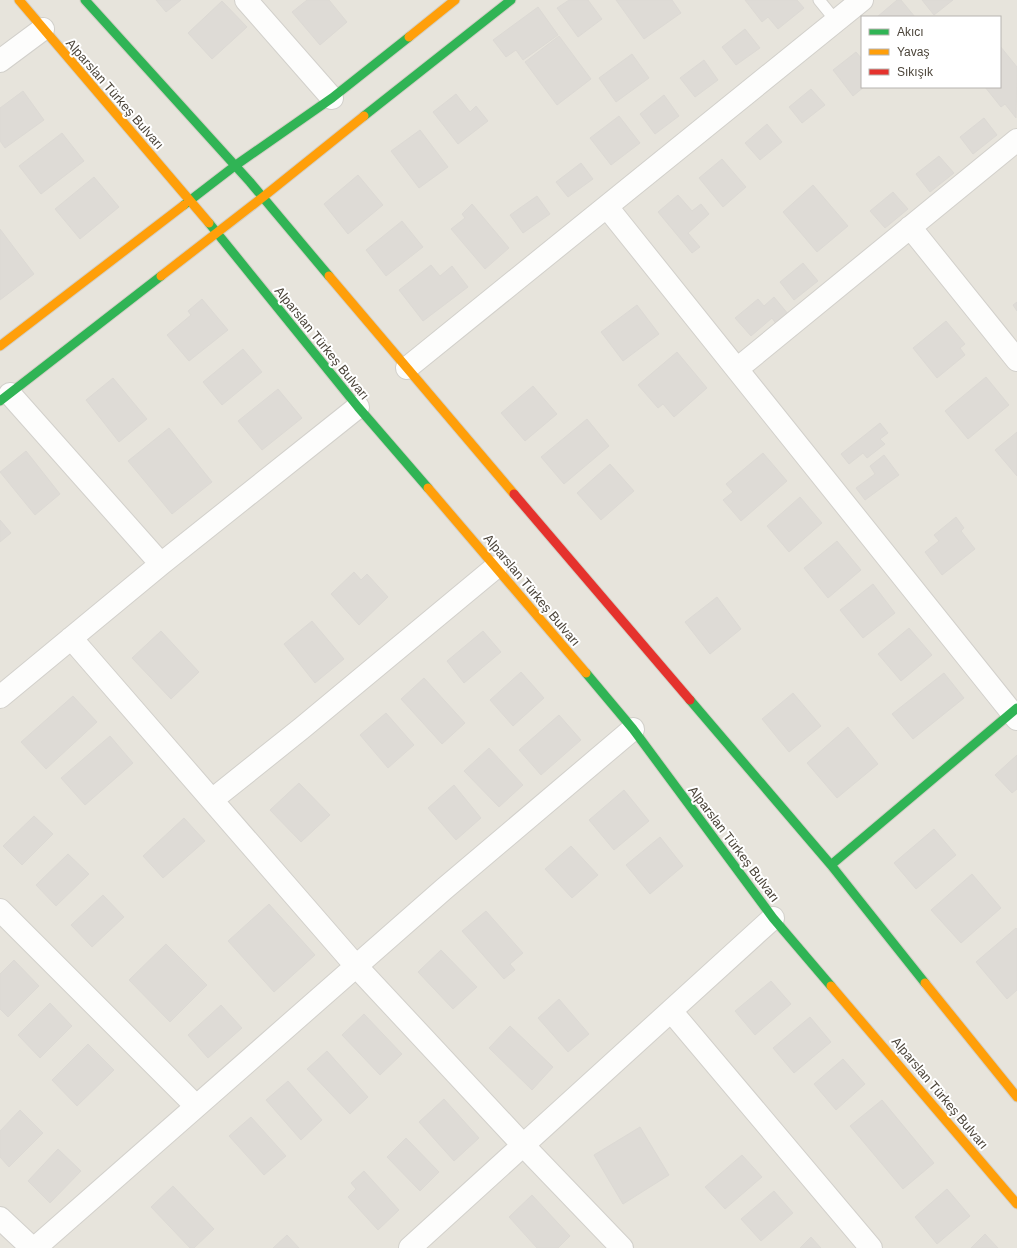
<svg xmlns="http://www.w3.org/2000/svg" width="1017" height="1248" viewBox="0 0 1017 1248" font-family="Arial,sans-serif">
	<rect width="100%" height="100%" fill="#f4f2ee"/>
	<!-- residential -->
	<path fill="#e7e4dc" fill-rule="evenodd" d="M0 0H1017V1248H0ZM862 17H1000V87H862Z"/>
	<!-- building -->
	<path fill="#dedbd6" stroke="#dcd9d4" d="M156 0H181L166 12Z
		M307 0H329L347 22 320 45 292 12Z
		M569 0H588L602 19 578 37 557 8Z
		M616 0H672L681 13 644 39Z
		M745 0H797L804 8 778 29 768 17 762 22Z
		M897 0H901L915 17H877Z
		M922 0H953L934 15Z
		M222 1 247 27 212 59 188 33Z
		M538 7 558 35 523 60 516 50 506 57 493 40Z
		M745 29 760 48 736 65 722 47Z
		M559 36 591 79 557 105 525 62Z
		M1000 46 1017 67 1016 118 1005 104 1001 107 985 87H1000Z
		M856 52 862 59V87H864L853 96 833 70Z
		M632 54 649 78 616 102 599 78Z
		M704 60 718 80 695 97 680 78Z
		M811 89 825 105 802 123 789 107Z
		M23 91 44 120 5 148 0 141V108Z
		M456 94 470 112 476 106 488 121 458 144 433 112Z
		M664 95 679 116 655 134 640 114Z
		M619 116 640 143 611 165 590 138Z
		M984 118 997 135 973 154 960 137Z
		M767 124 782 142 760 160 745 143Z
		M420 130 448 167 419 188 391 151Z
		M62 133 84 161 41 194 19 166Z
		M939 156 954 173 930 192 916 174Z
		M722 159 746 187 723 207 699 178Z
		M581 163 593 179 568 197 556 182Z
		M358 175 383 205 348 234 324 204Z
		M94 177 119 207 80 239 55 209Z
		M813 185 848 226 817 252 783 212Z
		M893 192 908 209 885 228 870 211Z
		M678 195 692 211 701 204 709 214 688 233 700 247 692 253 658 212Z
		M537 196 550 214 523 233 510 215Z
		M472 204 509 248 485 269 451 229 465 218 462 214Z
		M402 221 423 247 386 276 366 250Z
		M0 229 34 274 0 300Z
		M803 263 818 281 794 300 780 282Z
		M431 265 440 276 452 266 468 287 423 321 399 290Z
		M774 297 789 315 777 325 772 318 751 336 735 318 758 299 764 306Z
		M202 299 228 330 189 361 167 335 191 315 188 311Z
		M1017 302V311L1013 305Z
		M637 305 659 334 623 361 601 332Z
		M946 321 965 344 960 348 965 355 937 378 913 348Z
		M243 349 262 372 222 405 203 382Z
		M677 352 707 388 674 417 663 404 658 408 638 385Z
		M986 377 1009 405 968 439 945 411Z
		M113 378 147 419 119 442 86 400Z
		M533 386 557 414 525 441 501 413Z
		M278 389 302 418 262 450 238 421Z
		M587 419 609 446 564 484 541 457Z
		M880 423 888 433 880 439 885 444 867 458 863 453 849 464 841 454Z
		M169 428 212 482 172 514 128 461Z
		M1017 432V476L995 450Z
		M26 451 60 494 35 515 0 472Z
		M763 453 787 481 741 521 723 500 733 492 726 484Z
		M884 455 899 475 865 500 856 488 875 474 870 466Z
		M610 464 634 491 601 520 577 493Z
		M800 497 822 523 789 552 767 526Z
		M956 517 964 528 961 531 975 549 942 575 925 552 939 541 934 535Z
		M0 520 11 533 0 542Z
		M837 541 861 570 828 598 804 568Z
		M354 572 361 580 367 574 388 597 359 625 331 594Z
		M873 584 895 613 863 638 840 610Z
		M717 597 741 629 710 654 685 622Z
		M312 621 344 659 315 683 284 644Z
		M909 628 932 655 901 681 878 654Z
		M161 631 199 672 171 699 132 658Z
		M483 631 501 652 464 683 447 661Z
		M521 672 544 698 513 726 490 700Z
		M944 673 964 698 913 739 892 714Z
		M424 678 465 723 442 744 401 699Z
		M793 693 821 726 789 752 762 719Z
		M73 696 97 722 46 769 21 742Z
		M386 713 414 745 388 768 360 735Z
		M559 715 581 740 541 775 519 750Z
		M848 727 878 764 837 798 807 763Z
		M110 736 133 763 85 805 61 778Z
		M489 748 523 785 499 807 464 771Z
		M1017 755V789L1012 793 995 775Z
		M299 783 330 815 301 842 270 810Z
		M454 785 481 818 456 840 428 808Z
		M624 790 649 821 614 850 589 820Z
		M34 816 53 834 22 865 3 846Z
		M184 818 205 841 163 878 143 856Z
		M934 829 956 855 916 889 894 863Z
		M660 837 683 866 650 894 626 865Z
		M571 846 598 875 572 898 545 869Z
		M68 854 89 874 56 906 36 885Z
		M972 874 1001 908 961 943 931 910Z
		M103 895 124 917 92 947 71 925Z
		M269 904 315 955 274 992 228 941Z
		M486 911 523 953 510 964 515 970 504 979 462 931Z
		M1016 928 1017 929V990L1007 999 976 962Z
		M166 944 207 985 170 1022 129 980Z
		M441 950 477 987 453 1009 418 972Z
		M14 960 39 986 8 1017 0 1009V974Z
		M771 981 791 1004 755 1035 735 1011Z
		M559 999 589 1034 568 1052 538 1018Z
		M50 1003 72 1026 40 1058 18 1035Z
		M221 1005 242 1028 208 1058 188 1035Z
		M364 1014 402 1054 380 1075 342 1035Z
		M810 1017 831 1042 794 1073 773 1048Z
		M510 1026 553 1067 532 1090 489 1048Z
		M88 1044 114 1070 77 1106 52 1080Z
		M327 1051 368 1097 350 1114 307 1069Z
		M843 1059 865 1084 836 1110 814 1084Z
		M288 1081 322 1120 301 1140 266 1100Z
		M444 1099 479 1138 454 1161 419 1122Z
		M882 1100 934 1163 903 1189 850 1126Z
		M20 1110 43 1133 9 1167 0 1157V1131Z
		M251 1117 286 1156 264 1175 229 1136Z
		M640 1127 669 1175 623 1204 594 1155Z
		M406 1138 439 1172 420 1191 387 1157Z
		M58 1149 81 1171 50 1203 28 1181Z
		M742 1155 762 1177 725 1209 705 1187Z
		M364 1171 399 1210 378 1230 348 1197 356 1189 351 1183Z
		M173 1186 214 1229 194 1248H190L151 1207Z
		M947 1189 970 1216 937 1244 915 1217Z
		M774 1191 793 1213 761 1241 741 1219Z
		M532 1195 570 1236 558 1248H537L509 1217Z
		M985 1234 998 1248H971Z
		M287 1235 299 1248H273Z
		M811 1237 821 1248H800Z"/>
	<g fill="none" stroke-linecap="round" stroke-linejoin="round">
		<!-- lane casing -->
		<g stroke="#d2d0cb" stroke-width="13">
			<path id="lane" d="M819 0 836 21"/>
		</g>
		<!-- street casing -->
		<g stroke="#d2d0cb" stroke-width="24">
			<path id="street" d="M246 0 332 98
				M0 61 43 29
				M607 207 1017 719
				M910 227 1017 360
				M407 368 862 0
				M737 369 1017 140
				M10 394 161 564
				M71 638 356 966 523 1145 622 1248
				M0 697 161 564 358 407
				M212 800 302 728 496 567
				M0 910 196 1106
				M671 1011 871 1248
				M0 1218 32 1248
				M35 1248 444 889 633 729
				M410 1248 773 918"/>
		</g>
		<!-- fast casing -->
		<g stroke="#d3cfc5" stroke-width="11">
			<path id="fast" d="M85 0 250 182 329 276
				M364 116 511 0
				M184 205 236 165 332 98 409 37
				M209 223 358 407 428 488
				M0 401 161 276
				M586 673 633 729 773 918 831 986
				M690 700 831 865 925 983
				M831 865 1017 708"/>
		</g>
		<!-- slow casing -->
		<g stroke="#d3cfc5" stroke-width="11">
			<path id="slow" d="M19 0 209 223
				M409 37 455 0
				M161 276 263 197 364 116
				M329 276 514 494
				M0 346 184 205
				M428 488 586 673
				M925 983 1017 1097
				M831 986 1017 1204"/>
		</g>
		<!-- jam casing -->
		<g stroke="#d3cfc5" stroke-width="11">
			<path id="jam" d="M514 494 690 700"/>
		</g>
		<!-- lane -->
		<use href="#lane" stroke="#fdfdfc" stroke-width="11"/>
		<!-- street -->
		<use href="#street" stroke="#fdfdfc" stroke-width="22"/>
		<!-- fast -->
		<use href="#fast" stroke="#30b455" stroke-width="9"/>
		<!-- slow -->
		<use href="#slow" stroke="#ff9f0a" stroke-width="9"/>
		<!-- jam -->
		<use href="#jam" stroke="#e5322d" stroke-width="9"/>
	</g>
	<g text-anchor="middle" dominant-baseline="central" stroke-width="4" stroke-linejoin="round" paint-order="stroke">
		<!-- street labels -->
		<g font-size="13" fill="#4b4439" stroke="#fff">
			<text transform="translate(115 94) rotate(49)">Alparslan Türkeş Bulvarı</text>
			<text transform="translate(322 343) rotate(51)">Alparslan Türkeş Bulvarı</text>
			<text transform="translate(532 590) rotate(50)">Alparslan Türkeş Bulvarı</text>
			<text transform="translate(734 844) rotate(53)">Alparslan Türkeş Bulvarı</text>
			<text transform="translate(940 1093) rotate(50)">Alparslan Türkeş Bulvarı</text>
		</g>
	</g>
	<!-- legend -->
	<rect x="861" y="16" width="140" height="72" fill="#ffffff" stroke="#b7b4b0"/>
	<rect x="869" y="29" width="20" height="6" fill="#30b455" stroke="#b7b4b0"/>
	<text x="897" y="36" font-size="12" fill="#4b4439">Akıcı</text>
	<rect x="869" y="49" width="20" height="6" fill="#ff9f0a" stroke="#b7b4b0"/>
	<text x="897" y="56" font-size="12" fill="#4b4439">Yavaş</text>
	<rect x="869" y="69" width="20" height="6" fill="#e5322d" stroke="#b7b4b0"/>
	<text x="897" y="76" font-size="12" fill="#4b4439">Sıkışık</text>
</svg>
